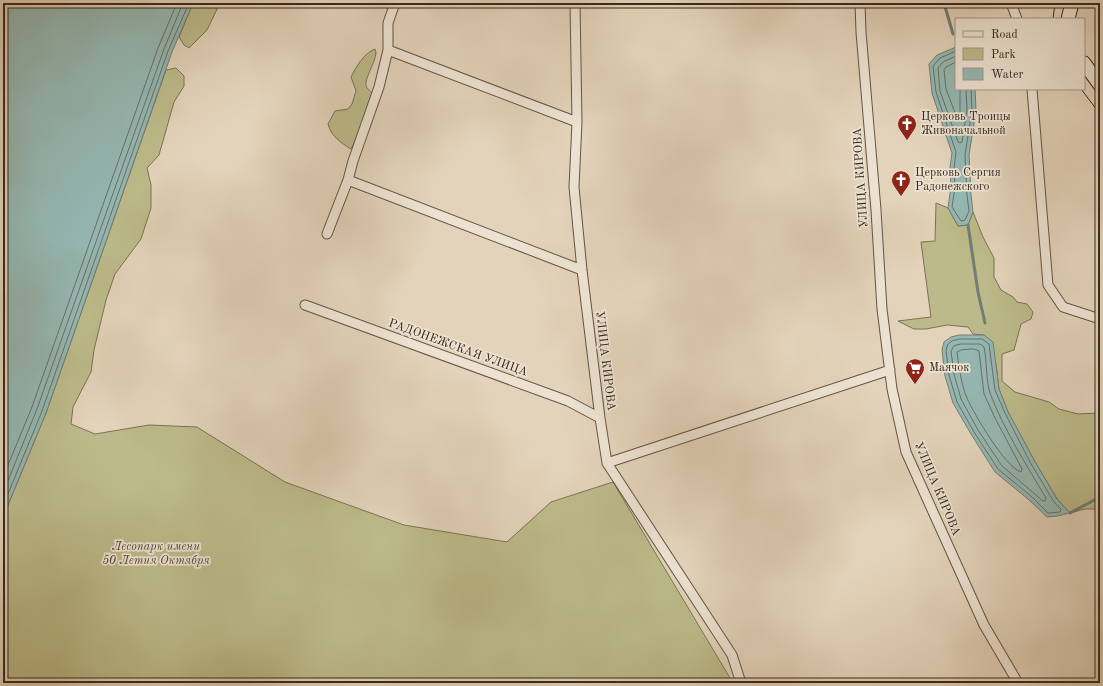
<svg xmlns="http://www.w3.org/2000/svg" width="1103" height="686" viewBox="0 0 1103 686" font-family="'Old Standard TT',serif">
	<rect width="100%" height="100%" fill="#e3d3ba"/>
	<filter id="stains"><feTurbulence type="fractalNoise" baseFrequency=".005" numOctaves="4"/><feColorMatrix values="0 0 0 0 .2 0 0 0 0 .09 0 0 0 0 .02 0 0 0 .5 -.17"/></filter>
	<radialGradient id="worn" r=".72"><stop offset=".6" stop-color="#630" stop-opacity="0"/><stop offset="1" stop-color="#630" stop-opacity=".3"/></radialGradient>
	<!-- green -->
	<path fill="#bcba8a" stroke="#7a7254" d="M193 3H220L207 30 189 48 184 45 179 37Z
		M375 49C380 56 364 77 366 86 367 88 370 91 372 93L357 137 351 149C340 142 331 136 328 124L335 111 348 109 352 104 356 91 351 77C356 67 364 53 375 49Z
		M176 68 184 76V86L174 102 159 155 147 168 151 185V208L141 239 115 274 106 300 94 350 91 372 73 407 71 424 95 434 149 425 197 427 285 482 404 525 507 542 551 502 613 482 733 683H3V517L46 413 166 70Z
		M936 203 948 208 958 226 968 225 973 212 983 237 994 258V277L1001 290 1013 297 1017 302 1027 304 1033 312 1031 319 1021 324 1014 350 1002 354V381L1015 392 1049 402 1059 409 1078 414 1100 413V509H1085L1070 513 1057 499 1034 460 1008 412 999 389 996 364 984 335 973 334 968 327 947 325 926 329H914L898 321 931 317 921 242 935 241Z"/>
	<!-- water -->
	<path fill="#95b7b2" stroke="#707e76" d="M3 3H193L172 52 46 413 3 517Z
		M956 47V89H975L976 110 969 155 971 195 973 212 968 225 958 226 948 208 951 186 950 167 952 153 932 93 929 64 937 55Z
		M959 335H984L993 342 999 389 1008 412 1034 460 1057 499 1070 513 1058 516 1047 517 1028 499 995 472 971 434 953 403 945 376 942 350 944 342 951 337Z"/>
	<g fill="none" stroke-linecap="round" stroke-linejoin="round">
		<!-- shore -->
		<path stroke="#667068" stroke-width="1" d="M956 51 940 58 933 66 936 92 956 152 954 168 955 187 952 207 961 221 965 220 969 211 967 195 965 155 972 110 971 89
			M956 56 943 62 938 68 940 91 958 142 960 143 962 142 967 110 966 89
			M956 62 946 67 944 70 946 89 956 115 958 116 960 115V89
			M960 339H982L989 344 995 390 1005 413 1030 462 1054 502 1061 509 1060 512 1048 513 1031 496 998 469 974 432 957 402 949 375 946 350 948 344 952 341Z
			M961 344H980L984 347C987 361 986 381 990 393 1003 428 1027 466 1046 498L1045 501H1043L1002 466 978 430 961 399 954 374 951 351 954 346Z
			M973 349 977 350 979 351 984 394 995 418 1022 469 1021 472C1005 467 974 414 967 398 961 384 959 367 957 352L961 350Z
			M3 477 32 407 158 48 177 3
			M3 493 37 409 164 49 183 3
			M3 506 42 411 168 51 189 3"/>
		<!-- stream -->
		<path stroke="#707e76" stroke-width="3" d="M944 3 953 34
			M968 225 978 292 985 323
			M1070 513 1100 497"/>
		<!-- minor casing -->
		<g stroke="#635444" stroke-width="11">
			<path id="minor" d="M575 3 577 122 574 187 582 270 600 418 607 463 732 655 741 683
				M860 3 861 32 876 210 882 309 892 389 906 452 984 625 1018 683
				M1011 3 1017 19
				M388 50 577 122
				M1032 89 1048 285 1063 307 1100 319
				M348 180 582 270
				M327 234 348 180 353 161 379 87 388 50V23L395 3
				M305 305 568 401 600 418
				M607 463 890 370"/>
		</g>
		<!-- secondary casing -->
		<g stroke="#38291d" stroke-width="15">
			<path id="secondary" d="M1068 19 1072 3
				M1084 63 1100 85"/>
		</g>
		<!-- minor -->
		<use href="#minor" stroke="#ede2d2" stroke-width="9"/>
		<!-- secondary -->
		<use href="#secondary" stroke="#ede2d2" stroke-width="13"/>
		<!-- tram -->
		<path stroke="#38291d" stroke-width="1" d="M1053 19 1055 3
			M1081 89 1100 114"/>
	</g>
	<!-- icons -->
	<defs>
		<g id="church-pin" transform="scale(1)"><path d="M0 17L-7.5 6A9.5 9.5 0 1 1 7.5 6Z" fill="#8f2418" stroke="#ede2d2"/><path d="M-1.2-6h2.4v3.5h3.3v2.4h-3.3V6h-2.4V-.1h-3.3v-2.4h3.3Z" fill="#fff"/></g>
		<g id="supermarket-pin" transform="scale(1)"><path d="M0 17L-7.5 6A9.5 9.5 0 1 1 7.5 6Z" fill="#8f2418" stroke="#ede2d2"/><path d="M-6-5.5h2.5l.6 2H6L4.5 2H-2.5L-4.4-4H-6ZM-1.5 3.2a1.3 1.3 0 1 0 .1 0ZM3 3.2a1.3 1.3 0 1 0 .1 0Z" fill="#fff"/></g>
	</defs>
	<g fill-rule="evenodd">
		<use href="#church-pin" x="907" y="124"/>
		<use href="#church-pin" x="901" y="180"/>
		<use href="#supermarket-pin" x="915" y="368"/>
	</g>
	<g text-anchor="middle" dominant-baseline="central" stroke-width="3.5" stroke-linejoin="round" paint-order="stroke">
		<!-- poi labels -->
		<g font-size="12" fill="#38291d" stroke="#ede2d2" text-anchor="start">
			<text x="921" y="117">Церковь Троицы<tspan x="921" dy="14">Живоначальной</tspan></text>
			<text x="915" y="173">Церковь Сергия<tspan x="915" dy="14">Радонежского</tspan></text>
			<text x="929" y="368">Маячок</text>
		</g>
		<!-- street labels -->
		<g font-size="12" fill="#38291d" stroke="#ede2d2">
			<text transform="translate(861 178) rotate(-94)">УЛИЦА КИРОВА</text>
			<text transform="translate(458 348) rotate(20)">РАДОНЕЖСКАЯ УЛИЦА</text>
			<text transform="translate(605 361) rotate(83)">УЛИЦА КИРОВА</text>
			<text transform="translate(937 489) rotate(67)">УЛИЦА КИРОВА</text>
		</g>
		<!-- park labels -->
		<g font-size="12" font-style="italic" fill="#524633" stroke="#ede2d2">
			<text x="156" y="547">Лесопарк имени<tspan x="156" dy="14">50 Летия Октября</tspan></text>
		</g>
	</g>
	<!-- margin -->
	<rect width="1103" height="686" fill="none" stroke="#e3d3ba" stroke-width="16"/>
	<rect x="4" y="4" width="1095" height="678" fill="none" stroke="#38291d" stroke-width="2"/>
	<rect x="8" y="8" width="1087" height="670" fill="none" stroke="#38291d"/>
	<!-- legend -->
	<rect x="955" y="18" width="130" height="72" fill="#ede2d2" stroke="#a5988a"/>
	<rect x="963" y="31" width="20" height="6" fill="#ede2d2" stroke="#a5988a"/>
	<text x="991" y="38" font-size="12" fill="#38291d">Road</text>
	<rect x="963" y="48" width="20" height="12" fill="#bcba8a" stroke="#a5988a"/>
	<text x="991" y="58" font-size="12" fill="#38291d">Park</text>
	<rect x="963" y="68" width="20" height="12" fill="#95b7b2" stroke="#a5988a"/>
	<text x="991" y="78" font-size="12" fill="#38291d">Water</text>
	<rect width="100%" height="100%" filter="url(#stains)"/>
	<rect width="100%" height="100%" fill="url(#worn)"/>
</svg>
